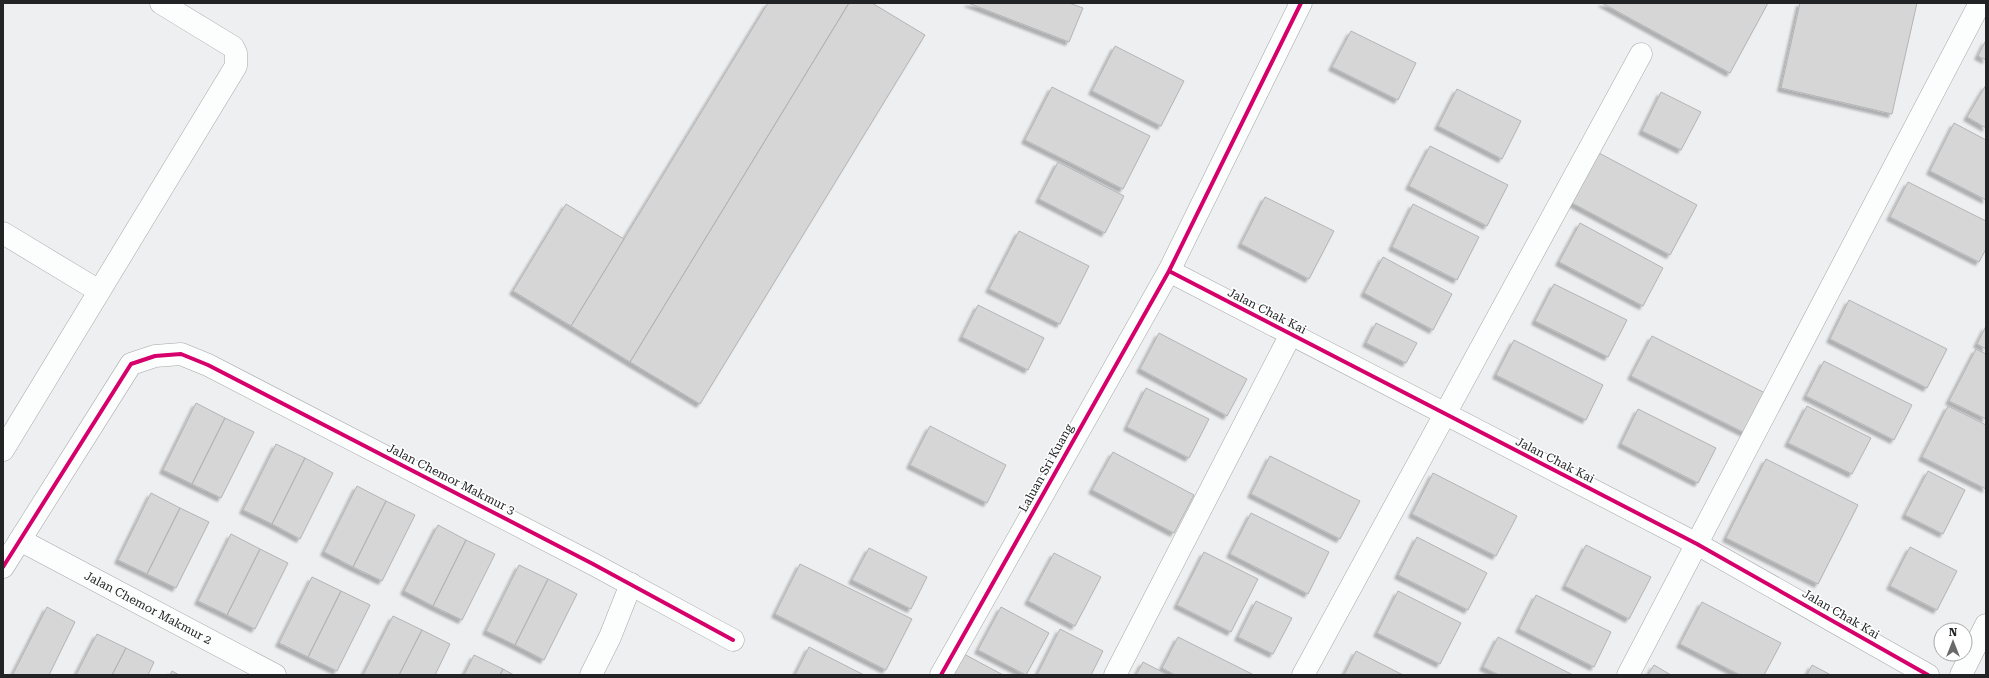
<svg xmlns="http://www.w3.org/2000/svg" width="1989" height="678" viewBox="0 0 1989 678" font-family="'Roboto Serif',serif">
	<defs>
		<filter id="shadow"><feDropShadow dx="-3.5" dy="3.5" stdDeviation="1" flood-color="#0004"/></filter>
	</defs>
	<rect width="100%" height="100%" fill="#eeeff1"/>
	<!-- building -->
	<path fill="#d6d6d7" stroke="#b4b4b4" filter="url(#shadow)" d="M768 3H849L630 362 571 326Z
		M849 3H872L925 35 700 404 630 362Z
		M968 3H1069L1083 8 1069 42Z
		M1602 3H1768L1730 73Z
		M1800 3H1917L1892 114 1781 88Z
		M1351 31 1416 63 1398 100 1332 67Z
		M1986 40V60L1978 56Z
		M1115 46 1184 81 1161 126 1092 91Z
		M1986 85V128L1967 117Z
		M1052 87 1150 136 1123 189 1025 140Z
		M1457 89 1521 121 1502 159 1438 126Z
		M1661 92 1701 112 1681 150 1642 131Z
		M1954 123 1986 140V200L1930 171Z
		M1430 146 1508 185 1487 226 1409 186Z
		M1599 153 1697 205 1670 255 1572 203Z
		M1058 162 1124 196 1105 233 1039 199Z
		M1908 182 1986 221V249L1979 262 1890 217Z
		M1265 197 1334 231 1309 279 1241 244Z
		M566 204 624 239 571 326 513 291Z
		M1413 204 1479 237 1457 280 1392 247Z
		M1580 223 1663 268 1643 306 1559 262Z
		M1019 231 1089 266 1060 324 989 289Z
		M1383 257 1452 294 1433 330 1364 293Z
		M1554 284 1627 320 1608 357 1535 321Z
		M1849 300 1947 349 1927 388 1830 339Z
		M978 305 1044 338 1028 370 962 337Z
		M1376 323 1417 343 1406 363 1366 343Z
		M1986 326V349L1977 344Z
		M1159 333 1247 379 1227 416 1140 369Z
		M1652 336 1765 393 1745 433 1631 376Z
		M1514 340 1603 385 1586 420 1496 375Z
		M1976 349 1986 354V419L1949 401Z
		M1824 361 1912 405 1894 440 1806 396Z
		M1146 388 1209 419 1189 458 1127 427Z
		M196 403 225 418 192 484 163 470Z
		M1807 406 1871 438 1852 474 1788 443Z
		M1948 406 1986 425V489L1922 457Z
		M1638 409 1716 448 1698 483 1621 444Z
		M225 418 254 432 221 498 192 484Z
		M930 426 1006 465 987 503 910 465Z
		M276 444 305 458 272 524 243 510Z
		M1113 452 1194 495 1174 533 1092 490Z
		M1270 456 1360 501 1340 539 1251 494Z
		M305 458 333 473 300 539 272 524Z
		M1766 459 1858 505 1818 584 1726 538Z
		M1928 471 1965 490 1943 534 1905 515Z
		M1433 473 1517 516 1496 556 1412 514Z
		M357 486 386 501 353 567 324 552Z
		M151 493 180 508 147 574 118 560Z
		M386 501 415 515 382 581 353 567Z
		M180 508 209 522 176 588 147 574Z
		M1251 513 1329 552 1308 594 1230 554Z
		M438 525 466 540 433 606 404 591Z
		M231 534 260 549 227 615 198 601Z
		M1417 537 1487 573 1468 610 1398 575Z
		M466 540 495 554 462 620 433 606Z
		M1586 545 1651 577 1629 619 1565 586Z
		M1910 547 1957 571 1937 610 1890 586Z
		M869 548 927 577 911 609 852 580Z
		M260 549 288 563 255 629 227 615Z
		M1204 552 1258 579 1231 632 1177 605Z
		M1054 553 1101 577 1075 626 1028 601Z
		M800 564 912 619 886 670 775 614Z
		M519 565 548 579 515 645 486 631Z
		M312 577 341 591 308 657 279 643Z
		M548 579 577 594 544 660 515 645Z
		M341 591 370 605 337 671 308 657Z
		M1398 591 1461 623 1440 664 1377 633Z
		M1536 595 1611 632 1594 667 1519 629Z
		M1256 601 1292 618 1273 654 1238 637Z
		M1702 602 1781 643 1764 675H1740L1680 644Z
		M47 607 75 622 49 675H15L13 674Z
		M1001 607 1049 633 1026 675 978 650Z
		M393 616 422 630 399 675H363Z
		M1060 629 1103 651 1091 675H1037Z
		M422 630 450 644 435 675H399Z
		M97 634 126 648 112 675H76Z
		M1178 637 1254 675H1175L1162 668Z
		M1498 637 1573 675H1499L1483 667Z
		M809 647 864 675H795Z
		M126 648 154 662 148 675H112Z
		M1356 651 1403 675H1344Z
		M964 654 1003 675H953Z
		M474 655 503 669 500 675H464Z
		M1143 662 1168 675H1136Z
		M1654 665 1671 675H1648Z
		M1812 665 1831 675H1807Z
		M503 669 514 675H500Z
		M172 671 179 675H170Z"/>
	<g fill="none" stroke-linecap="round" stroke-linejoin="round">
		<!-- street casing -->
		<g stroke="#a6a7a8" stroke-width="23">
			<g id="street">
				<path d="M3 233 99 291"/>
				<path d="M1169 271 1697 544 1928 675"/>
				<path d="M3 450 236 66V53L233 47 161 3"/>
				<path id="s1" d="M20 540 275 675"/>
				<path d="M3 567 131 364 155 356 181 354 208 365 593 564 733 640"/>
				<path d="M591 675 610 637 631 584"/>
				<path d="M941 675 1169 271 1301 3"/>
				<path d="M1115 675 1291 334"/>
				<path d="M1303 675 1641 54"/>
				<path d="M1628 675 1980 3"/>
				<path d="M1961 675 1986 625"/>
			</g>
		</g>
		<!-- street -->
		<use href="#street" stroke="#fcfdfd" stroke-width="22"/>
		<!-- cycleway casing -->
		<g stroke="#fff" stroke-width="6">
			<path id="cycleway" d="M1169 271 1697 544 1928 675
				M3 567 131 364 155 356 181 354 208 365 593 564 733 640
				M941 675 1169 271 1301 3"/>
		</g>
		<!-- cycleway -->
		<use href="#cycleway" stroke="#d6006c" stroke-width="4"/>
	</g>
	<g text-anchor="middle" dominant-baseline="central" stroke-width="3" stroke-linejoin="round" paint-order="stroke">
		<!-- street labels -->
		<g font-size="12" fill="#222324" stroke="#fff">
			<text transform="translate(1267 311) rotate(27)">Jalan Chak Kai</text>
			<text transform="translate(1555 460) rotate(27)">Jalan Chak Kai</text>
			<text transform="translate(1046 468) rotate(-61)">Laluan Sri Kuang</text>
			<text transform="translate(451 479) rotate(27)">Jalan Chemor Makmur 3</text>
			<text stroke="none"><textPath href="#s1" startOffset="145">Jalan Chemor Makmur 2</textPath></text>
			<text transform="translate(1841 614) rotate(30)">Jalan Chak Kai</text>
		</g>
	</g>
	<!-- border -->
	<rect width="1989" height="678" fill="none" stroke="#222324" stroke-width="8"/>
	<!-- north arrow -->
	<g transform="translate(1953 642)"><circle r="19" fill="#ffffff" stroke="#a7a7a7"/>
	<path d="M0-3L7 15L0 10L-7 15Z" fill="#696a6c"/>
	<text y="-6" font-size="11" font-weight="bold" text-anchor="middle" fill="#222324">N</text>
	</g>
</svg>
